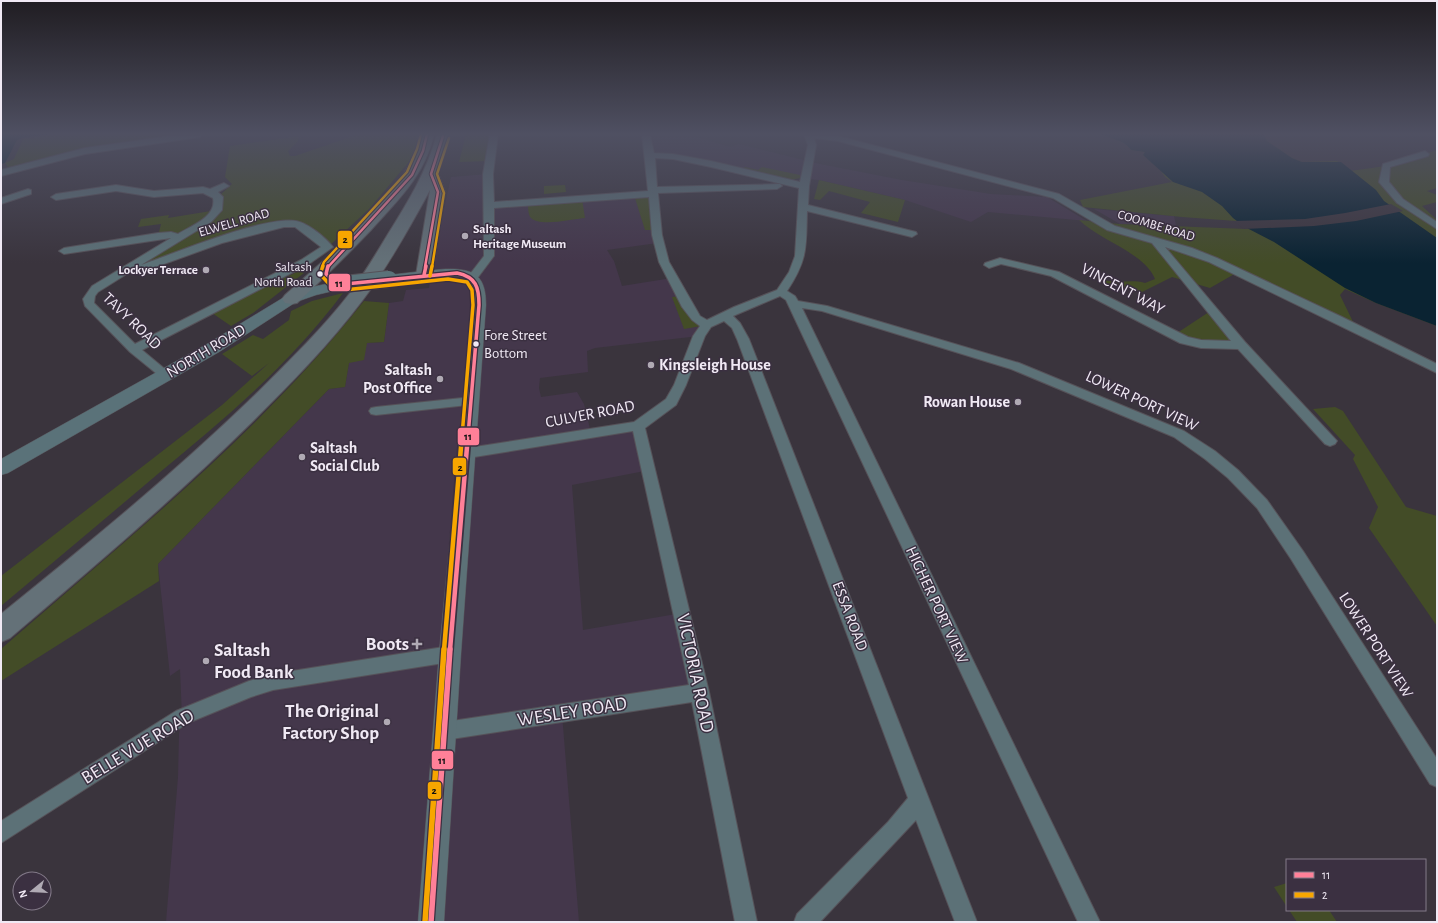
<svg xmlns="http://www.w3.org/2000/svg" width="1438" height="923" viewBox="0 0 1438 923" font-family="'Alegreya Sans',sans-serif">
	<rect width="100%" height="100%" fill="#3a343d"/>
	<!-- built -->
	<path fill="#44374b" d="M651 134H687L730 147 739 144 820 164 902 180 991 194 1047 197 1087 221 988 212 971 222 905 200 819 180 800 178 787 181 700 162 669 153 655 152Z
		M488 174 489 204 634 195 657 230 658 243 607 250 614 261 622 286 672 278 680 294 707 325 699 336 595 348 587 351 588 372 540 378 539 388 541 397 577 392 584 404 591 433 638 426 650 470 572 485 583 630 682 613 700 692 562 714 579 922H166L178 777 179 734 182 717 180 669 170 676 158 564 329 389 345 387 349 363 367 343 384 342 389 303 403 301 406 290 429 288 434 255 451 177Z
		M1094 209 1174 216 1176 225 1120 224Z"/>
	<!-- green -->
	<path fill="#434c27" d="M58 134H185V136L98 149 10 170 5 163 14 159 23 139Z
		M359 134H419L413 157 369 209 328 247 295 224 253 230 136 271 117 275 178 238 158 236 161 224 138 227 141 219 169 215 168 218 217 210 218 197 232 184 225 177 230 146 299 136 298 141 288 151 290 156H295Z
		M466 134H493L488 161 459 162Z
		M1102 134H1264L1267 141 1292 158 1302 162 1337 161 1350 171 1386 166 1437 150V188L1427 191 1437 195V202L1422 206 1437 220V326L1376 303 1345 289 1340 295 1356 328 1238 272 1210 288 1172 277 1142 292 1101 282 1104 280C1119 284 1131 279 1145 283L1155 279C1145 253 1099 240 1079 220L1119 224 1247 229 1236 221 1182 217 1083 207 1080 200 1172 182 1165 177 1158 167 1143 155 1145 152 1131 150C1124 139 1111 140 1102 134Z
		M745 167 758 170 762 167 800 175V178L787 181 742 170Z
		M819 180 905 200 898 222 861 213 870 202 829 191 820 200 814 199Z
		M565 185 566 192 544 194V186Z
		M653 194 657 230H645L634 195Z
		M582 199 585 218C573 219 540 227 531 218 528 215 528 207 528 202Z
		M299 271 304 273 253 313 231 326 212 313Z
		M343 293C289 365 228 416 159 473 107 517 54 562 1 606V576L222 405 269 363 252 376 222 354 253 335 263 339 289 320 291 311 312 301Z
		M681 296 707 325 684 329 672 297Z
		M364 301 389 303 384 342 367 343 364 360 349 363 345 387 329 389 158 564 159 581 1 681V649C127 539 260 433 364 301Z
		M1212 310 1241 345H1212L1174 335Z
		M1335 407 1343 411 1406 507 1437 516V626L1369 528 1378 507 1353 459 1355 455 1313 409Z
		M1287 883V907L1274 887Z
		M1289 910H1329L1337 922H1297Z"/>
	<!-- water -->
	<path fill="#0a2332" d="M1 134H50L22 138 17 140 5 163 1 164Z
		M1102 134H1264L1267 141 1292 158 1302 162H1341L1376 190 1384 201 1437 238V326L1376 303 1345 288 1274 242 1245 227 1233 218 1222 206 1202 192 1173 182 1143 155 1145 152 1131 150C1124 139 1111 140 1102 134Z"/>
	<!-- pier -->
	<path fill="#3a343d" d="M1391 204 1403 211 1356 221 1314 226 1244 229 1233 221 1305 219 1345 213Z"/>
	<g fill="none" stroke-linecap="round" stroke-linejoin="round">
		<!-- minor casing -->
		<g stroke="#565259" stroke-width="2">
			<path id="minor" d="M184 134H204L200 137 85 154 1 176V170L85 148Z
				M490 134H498L493 174 494 202 648 191 642 134H650L654 153 673 154 711 161 800 182 808 145 804 134 838 136 1059 194 1115 226 1192 248 1217 258 1342 317 1437 364V373L1209 262 1165 247 1245 342 1337 441 1335 444 1330 446 1325 444 1238 349 1201 348 1180 343 1051 276 1001 264 989 268 984 265 985 263 1000 258 1059 272 1188 337 1201 340 1231 341 1152 243 1107 230 1053 198 838 141 814 138 816 145 809 186 808 205 916 232 917 234 912 237 807 211C806 248 808 259 787 291L795 296 798 301 827 306 1019 363 1184 431 1215 451 1238 470 1267 500 1303 551 1437 759V787L1430 784 1291 559 1257 508 1228 478 1205 459 1174 437 1011 369 822 311 802 308 1100 922H1078L786 300 780 296 733 316 740 323 749 339 977 922H955L916 820 820 922H794L797 914 888 822 908 798 737 339 732 328 724 321 711 327 705 336 686 385 676 405 645 428 709 692 757 922H735L692 702 445 740 438 737 436 731 438 725 445 722 689 685 633 431 468 458 463 456 461 453 463 450 468 448 634 422 666 399 674 385 693 336 700 326 692 320 682 307 659 262 652 235 649 197 494 208V256L476 280H468L467 278 484 256 483 174ZM655 158 673 159 711 167 799 188 795 256 789 272 777 290 734 307 707 320 700 316 669 262 662 235 658 193 777 189 782 186 780 184 657 187Z
				M1425 151 1429 154 1428 156 1390 167 1389 182 1403 199 1437 222V229L1397 203 1379 182 1383 164Z
				M224 183 229 186 218 192 223 197 222 210 211 222 141 265C175 253 263 216 296 221 308 223 326 238 333 247L309 264 142 350 172 375 170 378H162L130 352 85 306 83 299 92 286 171 238 64 254 59 251 64 248 158 233 171 232 178 234C191 226 217 217 213 198L203 193 154 197 116 191 56 200 51 197 56 194 116 185 154 191 203 187 210 189ZM284 227H295L321 247 301 260 135 344 94 303 95 296 98 292 133 270 138 273 142 272 222 243Z
				M28 189 31 190V194L1 204V198Z
				M472 397 477 398 478 401 477 404 376 415 371 414 369 411 371 408 376 407Z
				M450 646 456 649 459 654 456 659 450 662 273 690 251 697 188 723 1 843V821L176 711 249 681 273 674Z"/>
		</g>
		<!-- tertiary casing -->
		<g stroke="#565259" stroke-width="1">
			<path id="tertiary" d="M445 269C474 268 486 275 486 305L461 654 444 922H418L439 654 472 305C472 298 474 289 470 283 461 266 426 287 417 275L424 271Z"/>
		</g>
		<!-- secondary casing -->
		<g stroke="#565259" stroke-width="1">
			<path id="secondary" d="M424 271 429 272 431 275 429 278 389 283 384 282 382 279 384 276 389 275Z
				M345 280 350 281 352 284 350 287 316 295 296 302 219 352 8 473 1 475V459L207 344 286 296 307 288Z"/>
		</g>
		<!-- trunk casing -->
		<g stroke="#565259" stroke-width="2">
			<path id="trunk" d="M421 134H434C425 175 398 200 371 230 347 255 323 279 297 303L291 304 285 303 282 299 285 295 322 262 397 185 411 162Z
				M437 134H451L438 173 445 192 432 275 430 279 424 280 418 279 416 275 430 190C410 227 387 268 362 301 329 345 290 384 251 423 175 498 92 568 10 638L1 642V614C89 543 177 471 258 392 290 360 323 328 350 293 364 274 376 254 388 234 408 202 427 171 437 134Z"/>
		</g>
		<!-- minor -->
		<use href="#minor" fill="#5c7177" fill-rule="evenodd"/>
		<!-- tertiary -->
		<use href="#tertiary" fill="#5c7177" fill-rule="evenodd"/>
		<!-- secondary -->
		<use href="#secondary" fill="#5a7279" fill-rule="evenodd"/>
		<!-- trunk -->
		<use href="#trunk" fill="#647178" fill-rule="evenodd"/>
		<!-- secondary-bridge casing -->
		<g stroke="#565259" stroke-width="18" stroke-linecap="butt">
			<path id="secondary-bridge" d="M345 284 389 279"/>
		</g>
		<!-- secondary-bridge -->
		<use href="#secondary-bridge" stroke="#5a7279" stroke-width="16"/>
		<!-- bus-1-far3 casing -->
		<g stroke="#3b3041" stroke-width="4.5">
			<path id="bus-1-far3" d="M328 267 412 175 423 151 427 134
				M425 267 438 192 431 174 443 136"/>
		</g>
		<!-- bus-1-far2 casing -->
		<g stroke="#3b3041" stroke-width="6">
			<path id="bus-1-far2" d="M328 266 326 274 335 282 345 284 457 273C476 277 479 287 479 305L468 436
				M424 275 426 266"/>
		</g>
		<!-- bus-1-far1 casing -->
		<g stroke="#3b3041" stroke-width="8">
			<path id="bus-1-far1" d="M450 650 468 435"/>
		</g>
		<!-- bus-1 casing -->
		<g stroke="#3b3041" stroke-width="8">
			<path id="bus-1" d="M431 922 450 649"/>
		</g>
		<!-- bus-2-far3 casing -->
		<g stroke="#3b3041" stroke-width="4.5">
			<path id="bus-2-far3" d="M322 267 324 262 407 172 417 149 421 134
				M432 267 444 193 437 174 449 138"/>
		</g>
		<!-- bus-2-far2 casing -->
		<g stroke="#3b3041" stroke-width="6">
			<path id="bus-2-far2" d="M323 266 320 274 332 287 344 290 448 279 467 282 472 290 473 305 462 436
				M430 276 432 266"/>
		</g>
		<!-- bus-2-far1 casing -->
		<g stroke="#3b3041" stroke-width="8">
			<path id="bus-2-far1" d="M444 650 462 435"/>
		</g>
		<!-- bus-2 casing -->
		<g stroke="#3b3041" stroke-width="8">
			<path id="bus-2" d="M425 922 444 649"/>
		</g>
		<!-- bus-1-far3 -->
		<use href="#bus-1-far3" stroke="#ff8098" stroke-width="2.5"/>
		<!-- bus-1-far2 -->
		<use href="#bus-1-far2" stroke="#ff8098" stroke-width="3.5"/>
		<!-- bus-1-far1 -->
		<use href="#bus-1-far1" stroke="#ff8098" stroke-width="4.5"/>
		<!-- bus-1 -->
		<use href="#bus-1" stroke="#ff8098" stroke-width="5.5"/>
		<!-- bus-2-far3 -->
		<use href="#bus-2-far3" stroke="#f7a600" stroke-width="2.5"/>
		<!-- bus-2-far2 -->
		<use href="#bus-2-far2" stroke="#f7a600" stroke-width="3.5"/>
		<!-- bus-2-far1 -->
		<use href="#bus-2-far1" stroke="#f7a600" stroke-width="4.5"/>
		<!-- bus-2 -->
		<use href="#bus-2" stroke="#f7a600" stroke-width="5.5"/>
	</g>
	<!-- sky -->
	<linearGradient id="sky" x2="0" y2="1"><stop stop-color="#201d22"/><stop offset="0.51" stop-color="#4f5062"/><stop offset="1" stop-color="#4f5062" stop-opacity="0"/></linearGradient>
	<rect width="1438" height="263" fill="url(#sky)"/>
	<!-- markers -->
	<g fill="#b0aab4" stroke="#3b3041" stroke-width="1.5">
		<circle cx="465" cy="236" r="4"/>
		<circle cx="206" cy="270" r="4"/>
		<circle cx="651" cy="365" r="4"/>
		<circle cx="440" cy="379" r="4"/>
		<circle cx="1018" cy="402" r="4"/>
		<circle cx="302" cy="457" r="4"/>
		<path d="M415 638h4v4h4v4h-4v4h-4v-4h-4v-4h4z"/>
		<circle cx="206" cy="661" r="4"/>
		<circle cx="387" cy="722" r="4"/>
	</g>
	<g fill="#f0e9f4" stroke="#3b3041" stroke-width="1.5">
		<circle cx="320" cy="274" r="3.5"/>
		<circle cx="476" cy="344" r="3.5"/>
	</g>
	<g text-anchor="middle" dominant-baseline="central" stroke-width="3" stroke-linejoin="round" paint-order="stroke">
		<!-- far-street labels -->
		<g font-size="13" fill="#f0e9f4" stroke="#3b3041">
			<text transform="translate(234 223) rotate(-16)">ELWELL ROAD</text>
			<text transform="translate(1156 226) rotate(17)">COOMBE ROAD</text>
		</g>
		<!-- far-poi labels -->
		<g font-size="13" font-weight="bold" fill="#f0e9f4" stroke="#3b3041" text-anchor="start">
			<text x="473" y="229">Saltash<tspan x="473" dy="15">Heritage Museum</tspan></text>
			<text x="198" y="270" text-anchor="end">Lockyer Terrace</text>
		</g>
		<!-- far-bus labels -->
		<g font-size="13" fill="#f0e9f4" stroke="#3b3041" text-anchor="end">
			<text x="312" y="267">Saltash<tspan x="312" dy="15">North Road</tspan></text>
		</g>
		<!-- bus labels -->
		<g font-size="15" fill="#f0e9f4" stroke="#3b3041" text-anchor="start">
			<text x="484" y="335">Fore Street<tspan x="484" dy="18">Bottom</tspan></text>
		</g>
		<!-- street labels -->
		<g font-size="16" fill="#f0e9f4" stroke="#3b3041">
			<text transform="translate(1123 289) rotate(28)">VINCENT WAY</text>
			<text transform="translate(132 321) rotate(44)">TAVY ROAD</text>
			<text transform="translate(206 351) rotate(-31)">NORTH ROAD</text>
			<text transform="translate(1142 401) rotate(25)">LOWER PORT VIEW</text>
			<text transform="translate(590 414) rotate(-11)">CULVER ROAD</text>
			<text transform="translate(937 605) rotate(65)">HIGHER PORT VIEW</text>
			<text transform="translate(850 616) rotate(69)">ESSA ROAD</text>
			<text transform="translate(1376 645) rotate(57)">LOWER PORT VIEW</text>
		</g>
		<!-- poi labels -->
		<g font-size="16" font-weight="bold" fill="#f0e9f4" stroke="#3b3041" text-anchor="start">
			<text x="659" y="365">Kingsleigh House</text>
			<text x="432" y="370" text-anchor="end">Saltash<tspan x="432" dy="18">Post Office</tspan></text>
			<text x="1010" y="402" text-anchor="end">Rowan House</text>
			<text x="310" y="448">Saltash<tspan x="310" dy="18">Social Club</tspan></text>
		</g>
		<!-- near-poi labels -->
		<g font-size="19" font-weight="bold" fill="#f0e9f4" stroke="#3b3041" text-anchor="end">
			<text x="409" y="644">Boots</text>
			<text x="214" y="650" text-anchor="start">Saltash<tspan x="214" dy="22">Food Bank</tspan></text>
			<text x="379" y="711">The Original<tspan x="379" dy="22">Factory Shop</tspan></text>
		</g>
		<!-- near-street labels -->
		<g font-size="19" fill="#f0e9f4" stroke="#3b3041">
			<text transform="translate(695 673) rotate(78)">VICTORIA ROAD</text>
			<text transform="translate(572 712) rotate(-9)">WESLEY ROAD</text>
			<text transform="translate(138 747) rotate(-31)">BELLE VUE ROAD</text>
		</g>
	</g>
	<g stroke="#3b3041" stroke-width="1.5">
		<rect x="337" y="230" width="16" height="19" rx="4" fill="#f7a600"/>
		<rect x="328" y="273" width="23" height="19" rx="4" fill="#ff8098"/>
		<rect x="457" y="427" width="23" height="19" rx="4" fill="#ff8098"/>
		<rect x="452" y="457" width="15" height="19" rx="4" fill="#f7a600"/>
		<rect x="431" y="750" width="23" height="20" rx="4" fill="#ff8098"/>
		<rect x="427" y="781" width="15" height="19" rx="4" fill="#f7a600"/>
	</g>
	<g font-size="11" text-anchor="middle" font-weight="bold" fill="#111">
		<text x="345" y="243">2</text>
		<text x="339" y="287">11</text>
		<text x="468" y="440">11</text>
		<text x="460" y="471">2</text>
		<text x="442" y="764">11</text>
		<text x="434" y="794">2</text>
	</g>
	<!-- border -->
	<rect width="1438" height="923" fill="none" stroke="#f0e9f4" stroke-width="4"/>
	<!-- legend -->
	<rect x="1286" y="859" width="140" height="52" fill="#3b3041" stroke="#837a89"/>
	<rect x="1294" y="872" width="20" height="6" fill="#ff8098" stroke="#837a89"/>
	<text x="1322" y="879" font-size="12" fill="#f0e9f4">11</text>
	<rect x="1294" y="892" width="20" height="6" fill="#f7a600" stroke="#837a89"/>
	<text x="1322" y="899" font-size="12" fill="#f0e9f4">2</text>
	<!-- north arrow -->
	<g transform="translate(32 891) rotate(252)"><circle r="19" fill="#3b3041" stroke="#837a89"/>
	<path d="M0-3L7 15L0 10L-7 15Z" fill="#b0aab4"/>
	<text y="-6" font-size="11" font-weight="bold" text-anchor="middle" fill="#f0e9f4">N</text>
	</g>
</svg>
